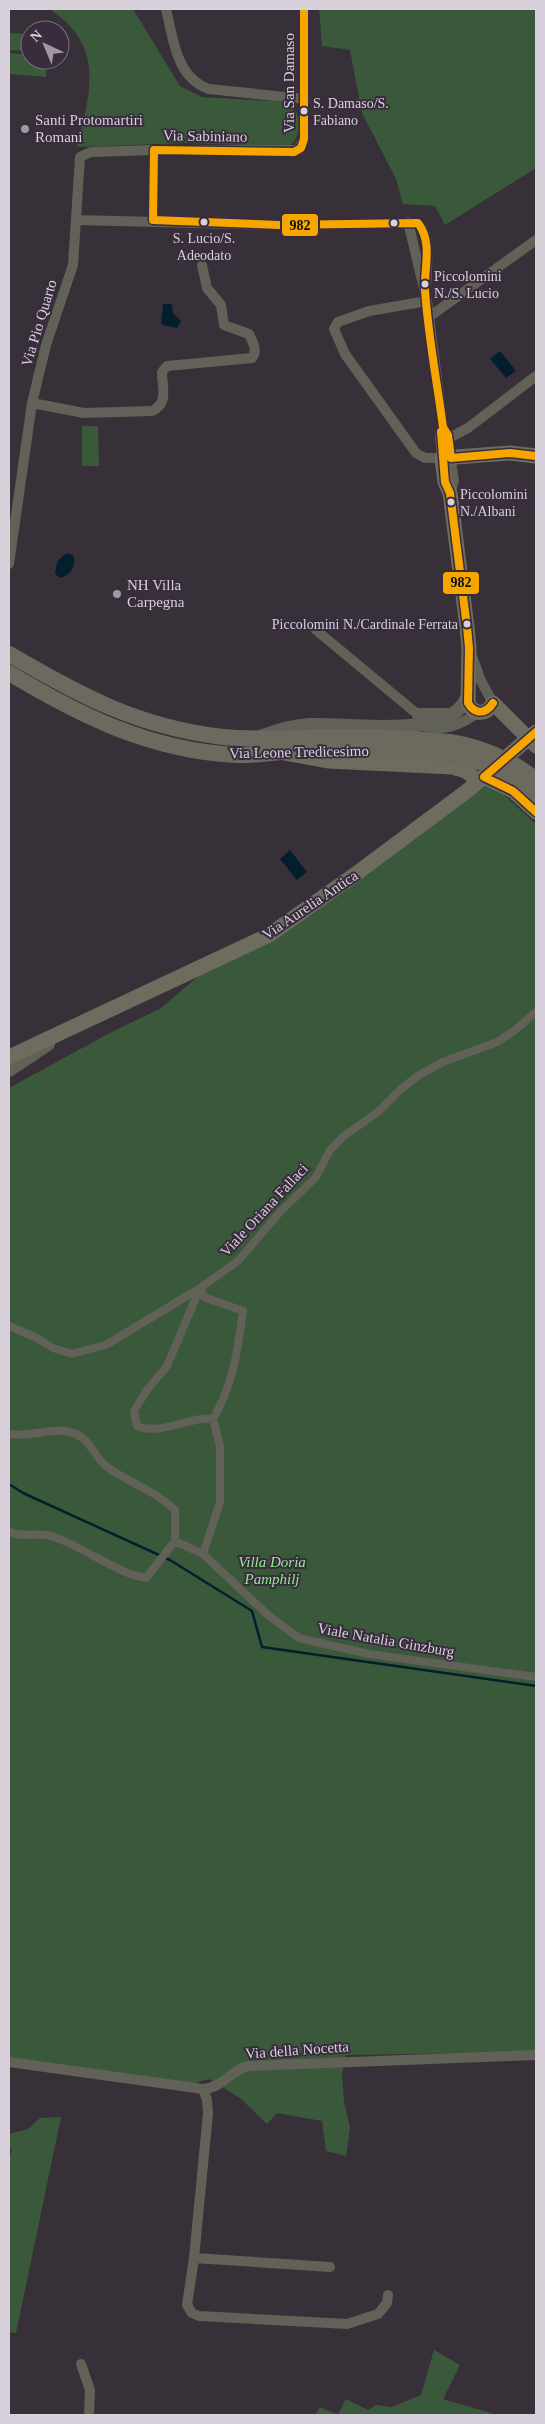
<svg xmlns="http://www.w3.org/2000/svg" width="545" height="2424" viewBox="0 0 545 2424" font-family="Georgia,serif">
	<rect width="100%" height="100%" fill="#373039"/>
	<!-- green -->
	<path fill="#3a593a" d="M49 9H133L180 86 202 97 287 102C302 111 304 134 290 145L283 146 186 143 77 147C86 107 103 61 70 26 64 19 56 14 49 9Z
		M319 9H536V168L445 225 435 206 403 204 396 179 362 113 350 50 322 46Z
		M9 33 30 34V51L9 50Z
		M9 53 30 55V60H47L46 77 9 74Z
		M82 426H98L99 466H82Z
		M482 785 501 792 536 824V2052L346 2055 342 2073 344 2102 350 2128 346 2156 326 2151 322 2121 277 2113 267 2124 240 2098 209 2079 195 2083 74 2069 9 2059V1088L106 1035 161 1008 201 974 354 881 408 844Z
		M61 2117 16 2333 9 2332V2160L12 2149 9 2147V2134L28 2129 40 2118Z
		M434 2350 460 2365 443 2399 497 2415H315L320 2407 338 2415 346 2399 368 2410 376 2405 391 2407 421 2395Z"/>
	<!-- water -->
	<path fill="#051e2d" d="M163 304H172L173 313 181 321 177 328 163 325 161 323Z
		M500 351 516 371 506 378 490 359Z
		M66 553 73 555C77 565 71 575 61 578L55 574 57 562Z
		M290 850 307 872 297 880 280 859Z"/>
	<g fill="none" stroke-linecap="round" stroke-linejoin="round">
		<!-- stream -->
		<path stroke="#051e2d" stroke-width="2.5" d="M9 1484 23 1493 170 1560 252 1611 262 1647 536 1686"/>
		<!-- pedestrian -->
		<path stroke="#626158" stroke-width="8" d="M200 1288 204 1297 243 1311C237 1353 234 1382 213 1419L220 1446V1502L203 1554
			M200 1288 167 1366 147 1390 134 1411 137 1426C162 1436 188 1416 213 1419
			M9 1326 35 1337 53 1348 72 1354 106 1345 200 1288 238 1261 280 1212 316 1177 330 1150 344 1136 378 1112 401 1089 419 1075 443 1062 497 1042 514 1031 536 1012
			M9 1434C29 1438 50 1427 70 1432 89 1436 93 1455 106 1466 128 1483 155 1490 175 1510V1541
			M9 1532C22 1538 37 1532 51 1536 81 1545 119 1575 146 1578L175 1541
			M175 1541 203 1554 268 1615 299 1638 369 1654 536 1677"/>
		<!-- minor -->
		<path stroke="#626158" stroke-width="10" d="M166 9C173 38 176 78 209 89L305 99
			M76 220 279 225 417 223C431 232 427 269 426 285
			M153 220 154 150
			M408 222 427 301 443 427 440 437 442 458H425L416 453 345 354 334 329 338 322 369 311 427 301
			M429 317 536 240
			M32 403 84 413 152 411C169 403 162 387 162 372L167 366 252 358C258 350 253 343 249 334L224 325 221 305 207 288 202 265
			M447 434 454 481 450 493
			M449 438 468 428 536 376
			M9 564 32 403 46 345 73 265 80 157 91 152 154 150H298L304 139V9
			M316 630 416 713
			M472 656 481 681 493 703
			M449 713H416L421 725C441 733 461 725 477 713
			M9 2062 203 2089C223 2088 230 2070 248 2066L536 2055
			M203 2089 207 2100 208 2113 194 2258 187 2305 192 2313 199 2316 347 2324 378 2314 387 2303 388 2295
			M194 2258 330 2267
			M81 2364 90 2390 89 2415"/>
		<!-- tertiary -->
		<path stroke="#626158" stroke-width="14" d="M260 737C276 731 292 726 309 725 349 723 448 741 467 698
			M9 1070 48 1044"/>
		<!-- secondary -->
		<path stroke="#6d6c5f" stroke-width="15" d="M536 456 510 453 442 458 445 482 450 493 467 627 469 648 468 703C474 716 487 715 493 703L536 746
			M285 753 329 761 452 767 466 771 478 781
			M484 777 513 791 536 812
			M9 1057 269 935 353 876 467 791 536 732"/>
		<!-- primary -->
		<path stroke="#6c6a5e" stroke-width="16" d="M9 654C81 696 138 727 223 737 263 741 304 737 344 737 379 737 415 739 450 742
			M9 673C81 716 149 750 235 755 261 756 288 750 314 749 362 748 411 751 458 756"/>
		<!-- primary-bridge -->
		<path stroke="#6c6a5e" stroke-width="16" d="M450 742C482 747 511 760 536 780
			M458 756C488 761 514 777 536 796"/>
		<!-- bus-1 casing -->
		<g stroke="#382c3d" stroke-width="11">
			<path id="bus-1" d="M154 150 294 152
				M294 152 301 148 304 139V9
				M153 220 279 225 418 223C433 243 424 267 425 290 428 335 437 382 443 427L448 435 451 458 510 453 536 456
				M153 220 154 150
				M441 432 445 482 450 493 467 627 469 648 468 703C475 715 486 714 493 703
				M484 777 536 732
				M484 777 513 791 536 812"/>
		</g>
		<!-- bus-1 -->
		<use href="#bus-1" stroke="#f7a600" stroke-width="8"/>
	</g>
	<!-- markers -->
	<g fill="#d8d1dc" stroke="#382c3d" stroke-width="2">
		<circle cx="304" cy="111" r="4.5"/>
		<circle cx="204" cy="222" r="4.5"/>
		<circle cx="394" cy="223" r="4.5"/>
		<circle cx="425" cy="284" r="4.5"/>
		<circle cx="451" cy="502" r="4.5"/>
		<circle cx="467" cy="624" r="4.5"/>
	</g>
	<g fill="#a099a3" stroke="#382c3d" stroke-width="2">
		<circle cx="25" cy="129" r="5"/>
		<circle cx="117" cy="594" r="5"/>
	</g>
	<g text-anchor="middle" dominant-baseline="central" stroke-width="4" stroke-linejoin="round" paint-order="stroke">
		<!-- bus labels -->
		<g font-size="14" fill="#d8d1dc" stroke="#382c3d" text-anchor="start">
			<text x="313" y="103">S. Damaso/S.<tspan x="313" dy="17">Fabiano</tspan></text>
			<text x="204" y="238" text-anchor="middle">S. Lucio/S.<tspan x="204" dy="17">Adeodato</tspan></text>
			<text x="434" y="276">Piccolomini<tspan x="434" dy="17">N./S. Lucio</tspan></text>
			<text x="460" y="494">Piccolomini<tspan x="460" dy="17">N./Albani</tspan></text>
			<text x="458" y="624" text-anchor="end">Piccolomini N./Cardinale Ferrata</text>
		</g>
		<!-- street labels -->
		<g font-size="15" fill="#d8d1dc" stroke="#382c3d">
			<text transform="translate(289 83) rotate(-90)">Via San Damaso</text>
			<text transform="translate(205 136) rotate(1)">Via Sabiniano</text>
			<text transform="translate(39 323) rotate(-73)">Via Pio Quarto</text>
			<text transform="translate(299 752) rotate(-1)">Via Leone Tredicesimo</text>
			<text transform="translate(310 905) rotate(-34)">Via Aurelia Antica</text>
			<text transform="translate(264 1210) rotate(-47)">Viale Oriana Fallaci</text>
			<text transform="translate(386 1640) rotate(10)">Viale Natalia Ginzburg</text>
			<text transform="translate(297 2050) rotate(-4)">Via della Nocetta</text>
		</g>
		<!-- poi labels -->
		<g font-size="15" fill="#d8d1dc" stroke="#382c3d" text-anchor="start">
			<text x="35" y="120">Santi Protomartiri<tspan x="35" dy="17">Romani</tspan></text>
			<text x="127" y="585">NH Villa<tspan x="127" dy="17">Carpegna</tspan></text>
		</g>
		<!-- park labels -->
		<g font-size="15" font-style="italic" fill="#93ea91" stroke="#382c3d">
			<text x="272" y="1562">Villa Doria<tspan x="272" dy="17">Pamphilj</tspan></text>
		</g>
	</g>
	<g stroke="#382c3d" stroke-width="2">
		<rect x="281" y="213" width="38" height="24" rx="5" fill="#f7a600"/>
		<rect x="442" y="571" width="38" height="24" rx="5" fill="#f7a600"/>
	</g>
	<g font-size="14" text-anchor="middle" font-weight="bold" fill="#111">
		<text x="300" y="230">982</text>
		<text x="461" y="587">982</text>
	</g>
	<!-- border -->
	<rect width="545" height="2424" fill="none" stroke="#d8d1dc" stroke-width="20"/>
	<!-- north arrow -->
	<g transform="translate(45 45) rotate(316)"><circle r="24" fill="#382c3d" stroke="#786e7d"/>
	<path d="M0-4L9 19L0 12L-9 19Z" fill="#a099a3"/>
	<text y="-8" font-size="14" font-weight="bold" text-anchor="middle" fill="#d8d1dc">N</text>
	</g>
</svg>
